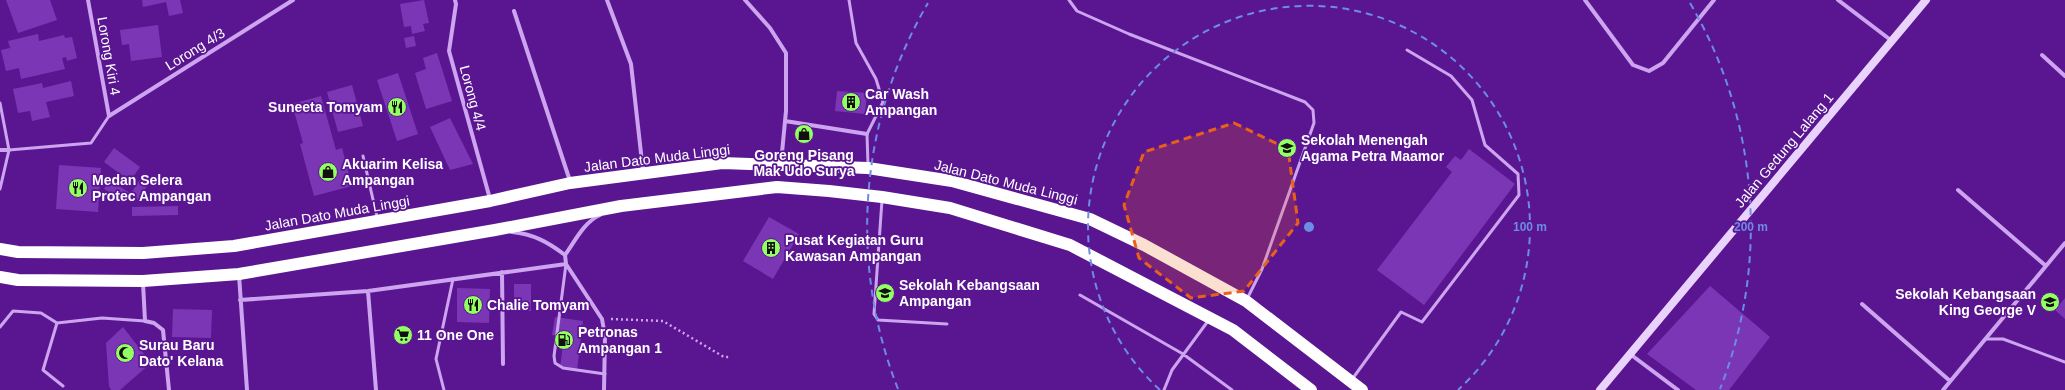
<svg xmlns="http://www.w3.org/2000/svg" width="2065" height="390" viewBox="0 0 2065 390" font-family="Helvetica,sans-serif">
	<rect width="100%" height="100%" fill="#5a1691"/>
	<!-- building -->
	<path fill="#7b36b6" d="M6 0H50L57 20 18 33Z
		M142 0H180L183 13 169 16 166 2 143 7Z
		M424 0 429 23 423 24 425 31 412 34 411 26 404 27 400 4Z
		M158 25 162 57 131 61 129 44 122 45 120 30Z
		M38 34 39 41 64 35 65 38 72 37 77 58 67 61 66 57 62 58 65 69 21 79 19 68 6 71 1 50 10 48 8 41Z
		M414 36 416 46 406 48 404 38Z
		M437 53 452 101 426 109 415 73 426 69 423 58Z
		M398 73 418 134 397 141 377 80Z
		M71 81 74 96 46 102 50 117 32 121 30 111 18 113 13 89 42 83 43 88Z
		M352 85 363 126 338 132 327 92Z
		M837 91 867 93 865 114 835 111Z
		M321 96 336 150 342 148 352 186 314 196 300 144 303 143 292 104Z
		M450 118 473 164 450 170 430 127Z
		M801 132 808 134V137L801 134Z
		M114 148 140 167 130 181 104 162Z
		M1469 149 1515 184 1424 305 1377 270 1452 172 1446 167 1455 156 1461 160Z
		M59 165 101 168 98 212 56 209Z
		M144 173 152 178 138 200 130 195Z
		M109 180 130 193 125 202 104 189Z
		M178 206V215L132 216V207Z
		M769 217 799 234 773 279 743 261Z
		M514 284H531V311H514Z
		M1710 286 1770 337 1729 390H1696L1647 354Z
		M457 288 490 289 489 323 457 322Z
		M2065 298V319L2055 310Z
		M173 309 212 310 211 338 172 337Z
		M555 317 583 321 577 370 560 368 564 337 552 335Z
		M123 327 151 363 120 390H111L109 386 106 343Z"/>
	<g fill="none" stroke-linecap="round" stroke-linejoin="round">
		<!-- path -->
		<path stroke="#cda4f0" stroke-width="2.5" stroke-dasharray="2 3" stroke-linecap="butt" d="M611 319 663 321 724 357H731"/>
		<!-- lane -->
		<path stroke="#cda4f0" stroke-width="3" d="M849 0 856 43 876 79 883 102 867 134 868 165
			M1069 0 1077 11 1129 34 1305 102 1313 110 1314 123 1262 269 1247 299
			M0 103 9 150 0 189
			M9 150 91 143 109 116
			M363 156 377 217
			M882 200 874 314 878 320 947 324
			M566 264 554 356 555 363 563 368 605 374
			M1080 295 1183 354 1232 390
			M0 327 13 311 41 313 57 323
			M1985 339H2003L2065 362
			M1353 378 1401 312 1422 322 1519 195 1518 174 1485 145 1472 100 1451 76 1407 50
			M63 386 43 370 57 323 102 318 145 321
			M444 390 436 359 453 279
			M1164 390 1172 370 1208 321"/>
		<!-- street -->
		<path stroke="#cda4f0" stroke-width="4" d="M88 0 109 116 293 0
			M455 0 456 4 449 51 490 199
			M607 0 631 64 643 171
			M745 0 770 28 786 53V111L781 163
			M1585 0 1633 65 1649 71 1663 63 1714 0
			M1838 0 1892 41
			M514 11 570 181
			M2042 55 2065 76
			M785 121 867 134
			M0 150H9
			M1958 190 2046 266
			M600 215C584 222 575 241 565 255L566 264 602 319 605 336 604 390
			M512 232C533 234 548 242 565 255
			M502 272 503 364
			M239 275 247 390
			M143 283 145 321 154 323 163 330 169 390
			M368 291 376 390
			M240 300 368 291 566 264
			M1862 304 1950 381
			M1630 354 1678 390
			M1943 390 2065 243"/>
		<!-- secondary -->
		<path stroke="#e9d2fb" stroke-width="8" d="M1600 390 1926 0"/>
		<!-- highway -->
		<path stroke="#fff" stroke-width="12" d="M0 249 18 252 143 253 234 246 490 201 570 183 722 163 868 168 952 181 1090 219 1144 245 1246 301 1362 390
			M0 277 18 280 143 281 239 274 495 230 621 206 777 187 829 191 882 197 950 208 1070 245 1233 330 1311 390"/>
	</g>
	<!-- marked area -->
	<path fill="#e96118" fill-opacity="0.2" stroke="#e96118" stroke-width="3" stroke-dasharray="8 5" stroke-linejoin="round" d="M1234 123 1288 149 1298 223 1244 291 1191 298 1139 258 1124 205 1144 152Z"/>
	<!-- distance rings -->
	<g fill="none" stroke="#6c8ce6" stroke-width="2" stroke-dasharray="7 5">
		<path d="M1160 390A221 221 0 1 1 1458 390"/>
		<path d="M898 389A442 442 0 0 1 928 3M1690 3A442 442 0 0 1 1720 389"/>
	</g>
	<!-- icons -->
	<defs>
		<g id="building-disc" transform="scale(1)"><circle r="9.5" fill="#93ff63" stroke="#5a1691"/><path d="M-4-6H4V6H1V3H-1V6H-4ZM-2.5-4.3h1.7v1.8h-1.7ZM.8-4.3h1.7v1.8H.8ZM-2.5-1h1.7V.8h-1.7ZM.8-1h1.7V.8H.8Z" fill="#111"/></g>
		<g id="restaurant-disc" transform="scale(1)"><circle r="9.5" fill="#93ff63" stroke="#5a1691"/><path d="M-5-6h1v4h1v-4h1v4h1v-4h1v5L-1.5 .5V6h-2V.5L-5-1ZM5-6V6H3V1.5H1.5Q1.5-4 5-6Z" fill="#111"/></g>
		<g id="shop-disc" transform="scale(1)"><circle r="9.5" fill="#93ff63" stroke="#5a1691"/><path d="M-5-2.5h2.3a2.7 3.5 0 0 1 5.4 0H5L5.5 6h-11ZM-1.5-2.5h3a1.5 2.3 0 0 0-3 0Z" fill="#111"/></g>
		<g id="school-disc" transform="scale(1)"><circle r="9.5" fill="#93ff63" stroke="#5a1691"/><path d="M0-5L7-2L0 1L-7-2ZM-4 1L0 2.5L4 1V4Q0 6-4 4Z" fill="#111"/></g>
		<g id="supermarket-disc" transform="scale(1)"><circle r="9.5" fill="#93ff63" stroke="#5a1691"/><path d="M-6-5.5h2.5l.6 2H6L4.5 2H-2.5L-4.4-4H-6ZM-1.5 3.2a1.3 1.3 0 1 0 .1 0ZM3 3.2a1.3 1.3 0 1 0 .1 0Z" fill="#111"/></g>
		<g id="fuel-disc" transform="scale(1)"><circle r="9.5" fill="#93ff63" stroke="#5a1691"/><path d="M-5.5-6h7V0h2V4h1.3V-2.5L3-4.5l.8-.8L6-3V5H2.5V1h-1V6h-7ZM-4.2-4.7v3.2H.2V-4.7Z" fill="#111"/></g>
		<g id="mosque-disc" transform="scale(1)"><circle r="9.5" fill="#93ff63" stroke="#5a1691"/><path d="M3.5-4.9A6 6 0 1 0 3.5 4.9A5 5 0 1 1 3.5-4.9Z" fill="#111"/></g>
	</defs>
	<g fill-rule="evenodd">
		<use href="#building-disc" x="851" y="102"/>
		<use href="#restaurant-disc" x="397" y="107"/>
		<use href="#shop-disc" x="804" y="134"/>
		<use href="#school-disc" x="1287" y="148"/>
		<use href="#shop-disc" x="328" y="172"/>
		<use href="#restaurant-disc" x="78" y="188"/>
		<use href="#building-disc" x="771" y="248"/>
		<use href="#school-disc" x="885" y="293"/>
		<use href="#school-disc" x="2050" y="302"/>
		<use href="#restaurant-disc" x="473" y="305"/>
		<use href="#supermarket-disc" x="403" y="335"/>
		<use href="#fuel-disc" x="564" y="340"/>
		<use href="#mosque-disc" x="125" y="353"/>
	</g>
	<g text-anchor="middle" dominant-baseline="central" stroke-width="3.5" stroke-linejoin="round" paint-order="stroke">
		<!-- street labels -->
		<g font-size="14" fill="#fff" stroke="#5a1691">
			<text transform="translate(195 49) rotate(-32)">Lorong 4/3</text>
			<text transform="translate(109 56) rotate(80)">Lorong Kiri 4</text>
			<text transform="translate(473 98) rotate(75)">Lorong 4/4</text>
			<text transform="translate(1784 150) rotate(-50)">Jalan Gedung Lalang 1</text>
			<text transform="translate(657 158) rotate(-7)">Jalan Dato Muda Linggi</text>
			<text transform="translate(1006 182) rotate(14)">Jalan Dato Muda Linggi</text>
			<text transform="translate(337 213) rotate(-10)">Jalan Dato Muda Linggi</text>
		</g>
		<!-- poi labels -->
		<g font-size="14" font-weight="bold" fill="#fff" stroke="#5a1691" text-anchor="start">
			<text x="865" y="94">Car Wash<tspan x="865" dy="16">Ampangan</tspan></text>
			<text x="383" y="107" text-anchor="end">Suneeta Tomyam</text>
			<text x="1301" y="140">Sekolah Menengah<tspan x="1301" dy="16">Agama Petra Maamor</tspan></text>
			<text x="804" y="155" text-anchor="middle">Goreng Pisang<tspan x="804" dy="16">Mak Udo Surya</tspan></text>
			<text x="342" y="164">Akuarim Kelisa<tspan x="342" dy="16">Ampangan</tspan></text>
			<text x="92" y="180">Medan Selera<tspan x="92" dy="16">Protec Ampangan</tspan></text>
			<text x="785" y="240">Pusat Kegiatan Guru<tspan x="785" dy="16">Kawasan Ampangan</tspan></text>
			<text x="899" y="285">Sekolah Kebangsaan<tspan x="899" dy="16">Ampangan</tspan></text>
			<text x="2036" y="294" text-anchor="end">Sekolah Kebangsaan<tspan x="2036" dy="16">King George V</tspan></text>
			<text x="487" y="305">Chalie Tomyam</text>
			<text x="578" y="332">Petronas<tspan x="578" dy="16">Ampangan 1</tspan></text>
			<text x="417" y="335">11 One One</text>
			<text x="139" y="345">Surau Baru<tspan x="139" dy="16">Dato' Kelana</tspan></text>
		</g>
	</g>
	<circle cx="1309" cy="227" r="6" fill="#6c8ce6" stroke="#5a1691" stroke-width="2"/>
	<g font-size="12" text-anchor="middle" font-weight="bold" fill="#6c8ce6" stroke="#5a1691" stroke-width="3.5" stroke-linejoin="round" paint-order="stroke">
		<text x="1530" y="231">100 m</text>
		<text x="1751" y="231">200 m</text>
	</g>
</svg>
